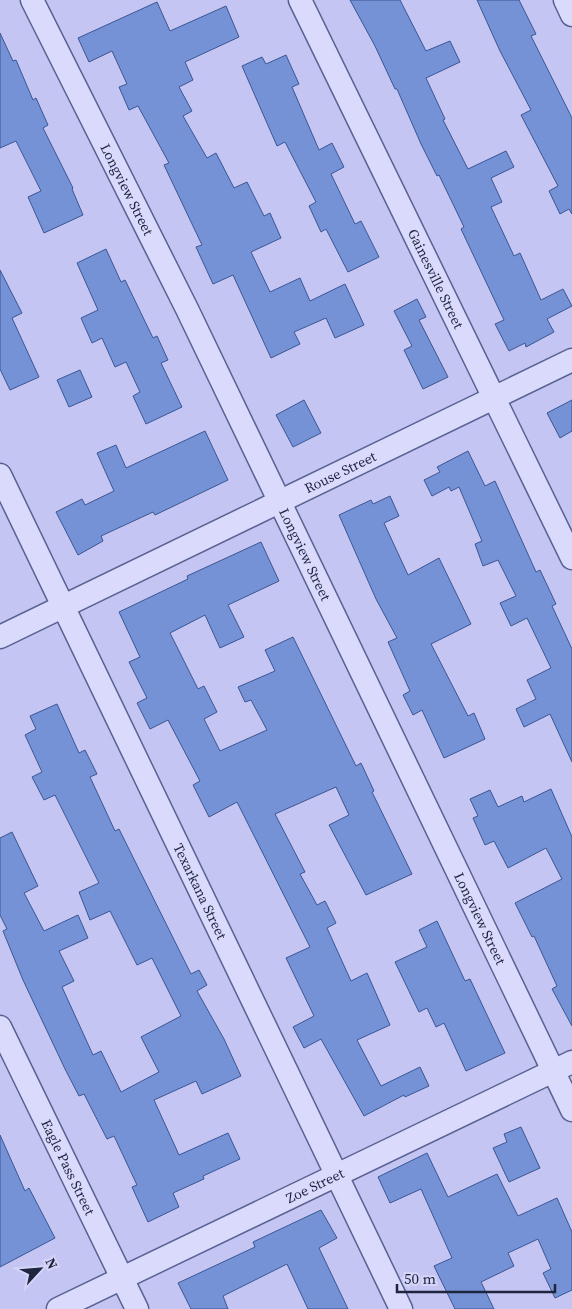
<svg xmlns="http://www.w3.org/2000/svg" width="572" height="1309" viewBox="0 0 572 1309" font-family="'Source Serif 4',serif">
	<rect width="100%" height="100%" fill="#c5c5f3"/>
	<!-- building -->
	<path fill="#7692d6" stroke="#3b5693" d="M350 0H400L426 51 450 41 460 62 426 78 445 119 443 120 468 169 506 151 514 167 491 178 502 202 491 207 514 256 520 253 541 300 563 289 572 306 547 319 554 332 526 347 525 343 509 351 495 324 504 320 461 229 464 227 439 175 437 176 421 144 397 89H395L375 46Z
		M477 0H519L536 34 531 36 572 118V214L569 209 560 214 549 191 558 186 521 115 531 110 500 51Z
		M157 2 170 31 226 6 239 37 185 62 193 80 179 87 192 111 183 116 207 158 216 153 234 188 247 182 264 216 270 213 281 238 251 252 270 292 300 278 310 301 345 284 364 325 335 338 326 318 294 332 300 344 271 358 233 275 213 284 196 247 202 245 164 165 169 163 138 106 129 110 119 87 127 84 112 51 89 62 78 38Z
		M0 33 13 61 16 60 33 100 36 98 48 125 43 128 73 188 72 189 83 215 44 233 28 197 41 191 16 141 0 148Z
		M286 55 299 84 292 87 319 150 332 143 344 167 331 174 355 224 361 221 379 257 348 272 326 229 321 232 309 206 316 202 285 142 277 146 242 66 262 57 266 64Z
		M106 249 121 282 125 280 153 338 157 336 168 360 161 363 182 407 146 424 133 396 140 392 126 362 115 367 102 338 92 343 81 318 98 310 77 263Z
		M0 270 22 313 12 318 39 377 10 390 0 369Z
		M417 299 426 317 419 320 448 377 423 389 404 350 412 346 394 311Z
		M80 370 92 397 69 407 57 380Z
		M304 400 321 433 293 447 276 415Z
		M572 400V431L560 438 547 413Z
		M205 431 228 480 155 515 153 512 101 536 103 541 78 555 56 512 82 499 85 505 114 491 97 453 116 445 126 468Z
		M468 451 485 486 495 481 536 572 540 570 556 604 552 606 572 649V762L550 714 524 727 516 709 536 699 527 680 551 668 527 618 511 626 500 603 516 596 498 560 483 566 475 544 482 541 459 487 451 491 449 487 432 496 424 480 440 472 437 467Z
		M390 496 399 516 384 523 408 575 439 558 471 624 431 644 468 716 474 713 485 739 444 758 422 710 413 715 403 695 410 691 388 642 397 638 376 599 339 515 371 500 373 504Z
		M261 542 279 581 228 605 244 637 220 648 205 615 170 633 198 689 204 686 217 712 204 719 220 751 267 730 251 700 245 702 238 687 275 671 265 650 293 637 356 766 361 763 374 791 372 792 412 874 366 895 329 825 349 815 336 787 275 814 305 872 300 874 317 905 325 901 336 923 327 928 351 981 367 973 390 1025 357 1040 381 1086 420 1067 429 1086 405 1097 404 1095 364 1116 321 1039 304 1048 293 1027 314 1016 286 958 310 947 237 802 209 817 193 785 200 781 168 720 150 729 137 703 147 698 129 662 140 657 119 612 188 579 187 576Z
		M57 704 79 753 85 750 97 774 90 777 115 831 119 829 191 974 199 970 207 985 197 991 224 1039 241 1076 202 1094 196 1081 154 1100 179 1155 228 1133 240 1159 203 1176 204 1179 173 1193 179 1207 148 1222 132 1187 137 1185 114 1136 107 1139 84 1094 79 1096 65 1069 23 980 3 931 7 929 0 915V838L12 832 38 886 24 893 44 931 78 915 88 938 59 951 74 981 62 987 93 1055 101 1051 121 1092 159 1072 141 1037 181 1016 152 958 137 965 110 911 90 920 79 892 99 883 55 795 44 800 32 777 42 772 25 735 36 729 30 716Z
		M551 789 572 837V1026L552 989 557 986 534 936 532 937 515 903 562 879 546 848 508 868 494 841 485 845 473 818 478 816 470 799 490 790 498 807 522 796 524 802Z
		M437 921 465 981 470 979 505 1053 466 1071 444 1023 436 1027 427 1008 419 1012 395 962 427 947 419 930Z
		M521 1127 540 1168 509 1182 493 1148 507 1142 504 1134Z
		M0 1135 25 1191 29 1188 55 1238 0 1267Z
		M427 1153 448 1197 497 1174 518 1216 557 1198 572 1232V1290L555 1298 543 1273 551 1269 538 1239 508 1253 514 1266 481 1282 494 1309H455L434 1266 452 1258 421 1189 390 1203 378 1177Z
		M321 1210 337 1238 319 1248 348 1309H308L287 1264 223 1296 228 1309H191L178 1283 255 1247 253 1242Z"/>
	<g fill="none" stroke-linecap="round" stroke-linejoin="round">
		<!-- street casing -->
		<g stroke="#586291" stroke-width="25">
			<g id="street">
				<path id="s1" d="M32 0 187 309 572 1110"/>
				<path id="s2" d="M300 0 572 558"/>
				<path d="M565 0 572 15"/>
				<path id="s3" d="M0 475 401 1309"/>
				<path id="s4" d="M0 637 572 360"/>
				<path id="s5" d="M0 1027 137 1309"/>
				<path id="s6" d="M58 1309 572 1062"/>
			</g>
		</g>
		<!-- street -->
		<use href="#street" stroke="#d9dafc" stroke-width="22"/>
	</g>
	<g text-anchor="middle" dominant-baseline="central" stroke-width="5" stroke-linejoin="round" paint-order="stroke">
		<!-- street labels -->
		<g font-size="14" fill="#1e253f" stroke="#d5d5f9">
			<text stroke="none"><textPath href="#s1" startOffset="212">Longview Street</textPath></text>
			<text stroke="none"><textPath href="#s2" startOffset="310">Gainesville Street</textPath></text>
			<text stroke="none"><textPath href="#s4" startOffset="378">Rouse Street</textPath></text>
			<text stroke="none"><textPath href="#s1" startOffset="618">Longview Street</textPath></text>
			<text stroke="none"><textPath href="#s3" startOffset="462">Texarkana Street</textPath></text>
			<text stroke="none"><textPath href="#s1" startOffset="1022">Longview Street</textPath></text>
			<text stroke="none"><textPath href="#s5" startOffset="156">Eagle Pass Street</textPath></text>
			<text stroke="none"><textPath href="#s6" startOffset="285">Zoe Street</textPath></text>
		</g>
	</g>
	<!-- north arrow -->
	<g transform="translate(40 1269) rotate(64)" stroke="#d5d5f9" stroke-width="4" paint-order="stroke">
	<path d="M0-4L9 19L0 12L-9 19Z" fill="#1e253f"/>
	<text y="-8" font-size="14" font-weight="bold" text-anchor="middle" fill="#1e253f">N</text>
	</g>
	<!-- scale -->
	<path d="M397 1284v8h158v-8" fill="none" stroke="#1e253f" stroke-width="2.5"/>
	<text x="404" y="1284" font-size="15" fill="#1e253f" stroke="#d5d5f9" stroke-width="4" paint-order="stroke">50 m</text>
</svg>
